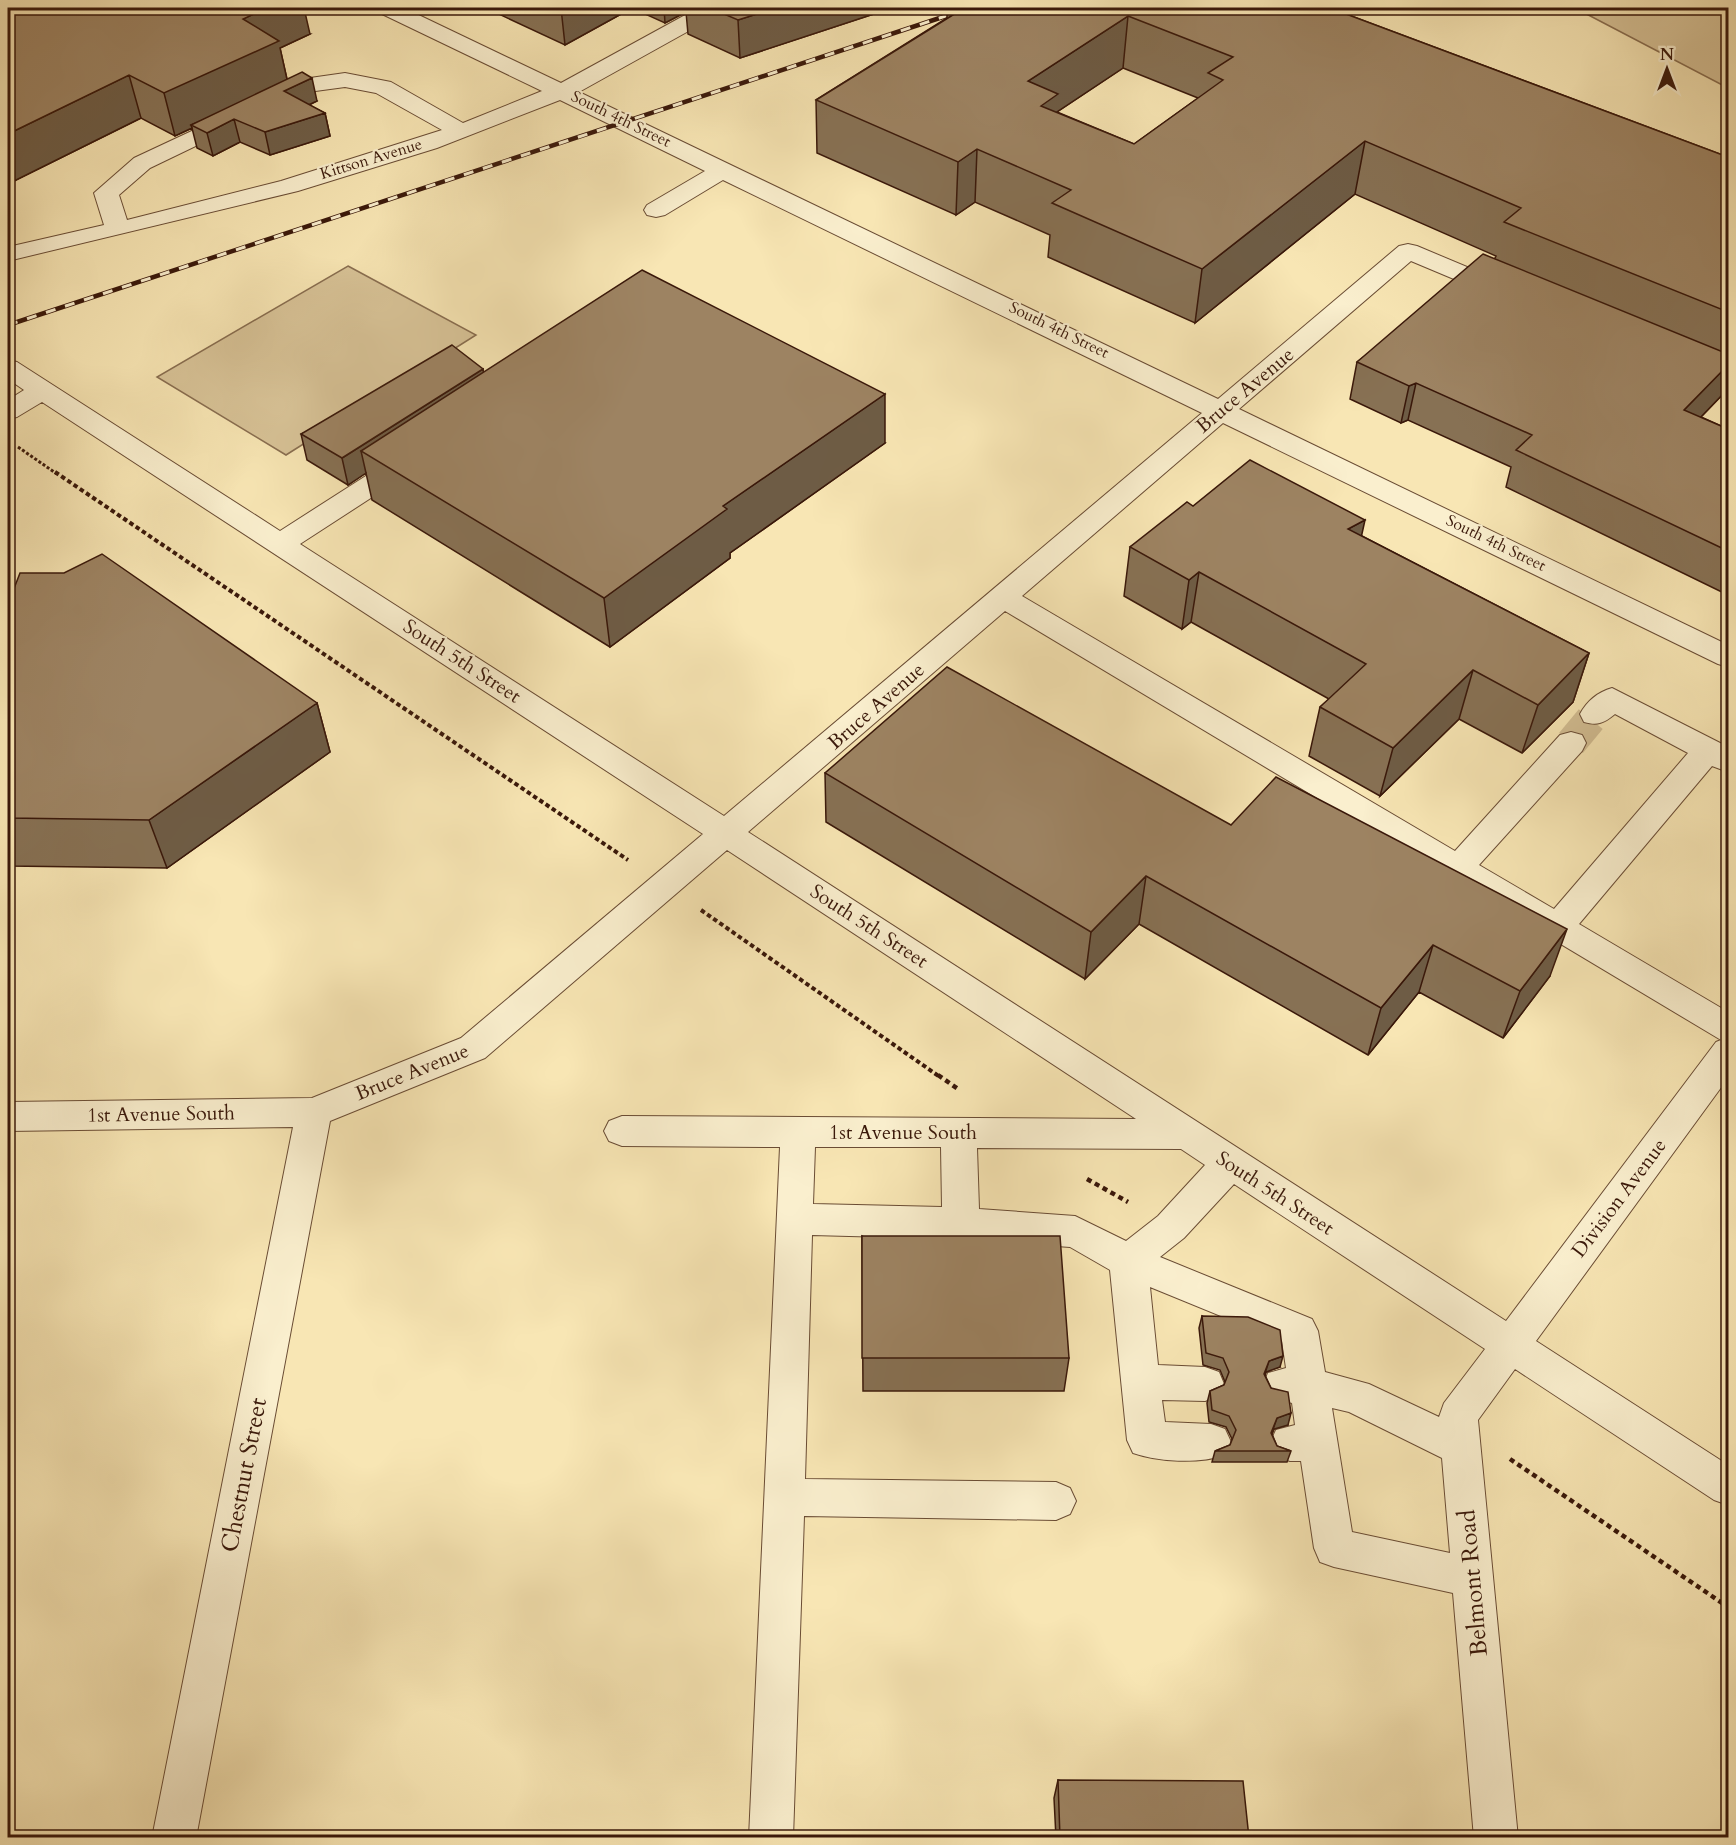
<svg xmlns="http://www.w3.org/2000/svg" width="1736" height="1845" viewBox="0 0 1736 1845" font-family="Cardo,serif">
	<rect width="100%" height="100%" fill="#f8e6b4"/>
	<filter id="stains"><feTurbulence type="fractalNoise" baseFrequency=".00333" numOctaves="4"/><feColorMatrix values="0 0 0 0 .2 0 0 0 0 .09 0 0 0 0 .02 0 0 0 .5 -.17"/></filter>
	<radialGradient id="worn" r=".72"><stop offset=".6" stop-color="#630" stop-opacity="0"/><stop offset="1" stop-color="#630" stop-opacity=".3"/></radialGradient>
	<!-- green -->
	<path fill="#d8c397" stroke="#896e50" stroke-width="1.5" d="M1575 8H1728V88Z
		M348 266 476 335 286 455 157 377Z"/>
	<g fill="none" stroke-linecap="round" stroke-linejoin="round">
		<!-- minor-tunnel -->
		<path stroke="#d2bd92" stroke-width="31" stroke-dasharray="31 16" stroke-linecap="butt" d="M1571 743 1595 714"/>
		<!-- minor casing -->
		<g stroke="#6a4c34" stroke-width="2">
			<path id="minor" d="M378 8H404L561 83 698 8H723L721 13 579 92 1218 399 1399 246 1408 244 1417 246 1510 285 1514 290 1510 295 1501 298 1492 295 1411 261 1239 409 1728 645V667L1718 664 1223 423 1022 596 1455 851 1560 735 1571 732 1582 735 1586 743 1582 751 1479 865 1554 909 1688 753 1615 714C1604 723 1598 726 1584 722L1580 714C1587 701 1598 692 1612 688L1728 747V772L1712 766 1579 924 1728 1012V1078L1536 1341 1728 1465V1505L1714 1500 1515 1369 1478 1420 1518 1838H1474L1453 1593 1334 1567 1320 1562 1314 1548 1301 1461H1290L1276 1456 1270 1443 1276 1430 1295 1425 1292 1403 1268 1397 1263 1385 1268 1373 1286 1368 1282 1341 1150 1287 1158 1365 1205 1367 1219 1372 1224 1384 1219 1396 1205 1401 1162 1400 1165 1422 1211 1424 1225 1429 1231 1442 1225 1455C1199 1464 1159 1462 1133 1453L1127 1440 1110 1270 1070 1247 961 1239 812 1235 805 1479 1056 1482 1070 1488 1076 1501 1070 1514 1056 1520 804 1516 793 1838H749L780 1147 622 1146 609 1141 604 1131 609 1121 622 1116 1136 1119 727 850 485 1058 330 1121 196 1838H152L293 1127 8 1131V1102L312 1098 461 1038 703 834 42 402 17 417 8 419V400L24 390 8 379V360L17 362 280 531 397 456 407 453 417 456 421 462 417 468 300 544 724 816 1202 413 723 180 665 215 656 217 647 215 644 210 647 205 705 171 560 100 437 148 298 191 8 261V247L104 225 94 193 134 158 303 79 345 73 391 82 463 123 542 91 380 13ZM345 87 376 93 442 130 281 181 127 220 119 195 150 168 308 92ZM1005 611 1721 1040 1716 1042 1506 1321 748 832ZM815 1147H941L942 1207 813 1204ZM977 1148 1181 1149 1205 1165 1158 1216 1126 1241 1075 1216 979 1209ZM1234 1184 1485 1349 1444 1403 1439 1417 1369 1384 1325 1372 1318 1331 1312 1319 1160 1257 1184 1238ZM1332 1408 1349 1412 1442 1458 1450 1553 1352 1532Z"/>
		</g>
		<!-- path-far2 -->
		<path stroke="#3a180a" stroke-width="3" stroke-dasharray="3 2" stroke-linecap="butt" d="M18 447 57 474"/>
		<!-- path-far1 -->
		<path stroke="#3a180a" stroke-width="4" stroke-dasharray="4.5 3" stroke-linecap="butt" d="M55 472 628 860
			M701 910 940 1077"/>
		<!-- path -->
		<path stroke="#3a180a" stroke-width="4.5" stroke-dasharray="5 4" stroke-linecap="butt" d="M938 1075 958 1089
			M1087 1179 1128 1202
			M1510 1459 1728 1607"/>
		<!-- minor -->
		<use href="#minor" fill="#faefce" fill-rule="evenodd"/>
		<!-- rail casing -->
		<g stroke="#3a180a" stroke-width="4.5">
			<path id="rail" d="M8 325 970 8"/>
		</g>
		<!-- rail -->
		<use href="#rail" stroke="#faefce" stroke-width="3" stroke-dasharray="10" stroke-linecap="butt"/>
	</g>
	<!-- wall -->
	<path fill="#877154" stroke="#3a180a" stroke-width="1.5" fill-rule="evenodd" d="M8 8 310 34 280 48 287 79 317 101 309 105 325 113 330 136 270 155 240 142 213 156 197 148 192 128 175 136 141 118 8 184Z
		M486 8H892L740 58 688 34 686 12 665 23 632 8 565 45Z
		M1330 8 1728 157V379L1723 394 1701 417 1728 429V595L1506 487 1511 467 1408 420 1401 423 1350 399 1357 362 1495 258 1496 256 1355 194 1195 323 1048 257 1050 235 975 202 956 215 817 153 816 100 947 18V9ZM1123 68 1198 98 1134 144 1057 112Z
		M483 369V372L885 443 730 553V558L610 647 372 500 366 473 348 485 307 460 301 434Z
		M1193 506 1362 536 1589 653 1573 702 1522 753 1459 719 1380 796 1309 756 1320 707 1329 699 1191 622 1182 629 1124 596 1130 547Z
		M8 604 317 703 330 752 167 868 8 866Z
		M825 773 1231 825 1550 976 1503 1038 1419 992 1368 1055 1139 924 1085 979 826 822Z
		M862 1236 1069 1358 1064 1391H863Z
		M1202 1316 1280 1367 1266 1372 1265 1375 1288 1425 1274 1429 1272 1434 1277 1446 1291 1451 1287 1462H1212L1215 1451 1230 1445 1232 1439 1226 1427 1209 1422 1207 1403 1210 1391 1224 1385 1225 1382 1220 1370 1203 1365 1199 1328Z
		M1058 1780 1249 1838H1056L1054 1798Z"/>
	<!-- shaded-wall -->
	<path fill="#6e5c45" stroke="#3a180a" stroke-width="1.5" d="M267 8H304L310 34 280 48 288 84 191 125 192 128 175 136 164 93 243 19Z
		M561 8H632L565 45Z
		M664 8H686V12L665 23Z
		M776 8H892L740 58 738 20Z
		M1128 16 1123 68 1057 112 1055 147 1028 81Z
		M129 75 141 118 8 184V134Z
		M312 78 317 101 289 114 284 91Z
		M325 113 330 136 270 155 265 132Z
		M234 119 240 142 213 156 207 133Z
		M1365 141 1355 194 1195 323 1202 269Z
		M977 149 975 202 956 215 958 162Z
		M1728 365V379L1723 394 1672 447 1684 410Z
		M483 369 487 395 361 451 366 473 348 485 342 458Z
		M1416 383 1408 420 1401 423 1409 386Z
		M885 394V443L730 553V558L610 647 604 598 723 506Z
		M1365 520 1354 570 1348 529Z
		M1199 572 1191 622 1182 629 1189 580Z
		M1589 653 1573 702 1522 753 1538 705Z
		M1473 670 1459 719 1380 796 1393 748Z
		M317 703 330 752 167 868 149 820Z
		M1146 876 1139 924 1085 979 1091 932Z
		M1567 929 1550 976 1503 1038 1520 991Z
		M1433 945 1419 992 1368 1055 1381 1008Z
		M1283 1356 1280 1367 1266 1372 1261 1386 1269 1361Z
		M1291 1413 1288 1425 1274 1429 1268 1444 1277 1418Z"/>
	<!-- building -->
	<path fill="#9d8362" stroke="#3a180a" stroke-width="1.5" fill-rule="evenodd" d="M8 8H267L243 19 279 41 164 93 129 75 8 134Z
		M710 8H776L738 20Z
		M950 8H1330L1728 157V312L1504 222 1521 208 1365 141 1202 269 1052 203 1071 190 977 149 958 162 816 100 956 13 947 9ZM1128 16 1233 57 1208 73 1223 80 1134 144 1041 106 1058 94 1028 81Z
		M302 72 312 78 284 91 325 113 265 132 234 119 207 133 191 125Z
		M1483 254 1728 354V365L1684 410 1728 429V551L1516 450 1532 435 1416 383 1409 386 1357 362Z
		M642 270 885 394 723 506 727 509 604 598 361 451Z
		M452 345 483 369 342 458 301 434Z
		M1250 460 1365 520 1348 529 1589 653 1538 705 1473 670 1393 748 1320 707 1366 664 1199 572 1189 580 1130 547 1187 502 1193 506Z
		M102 554 317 703 149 820 8 818V604L20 573H64Z
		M947 667 1231 825 1276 777 1567 929 1520 991 1433 945 1381 1008 1146 876 1091 932 825 773Z
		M862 1236H1060L1069 1358H862Z
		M1202 1316 1248 1317 1280 1330 1283 1356 1269 1361 1264 1374 1271 1388 1288 1392 1291 1413 1277 1418 1271 1433 1277 1446 1291 1451H1215L1230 1445 1236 1430 1229 1416 1212 1410 1210 1391 1224 1385 1229 1372 1223 1358 1206 1353Z
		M1058 1780 1243 1781 1249 1838H1060Z"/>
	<g text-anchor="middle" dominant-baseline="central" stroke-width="4.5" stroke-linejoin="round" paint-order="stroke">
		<!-- far-street labels -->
		<g font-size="16" fill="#3a180a" stroke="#faefce">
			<text transform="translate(621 119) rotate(26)">South 4th Street</text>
			<text transform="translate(371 159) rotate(-17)">Kittson Avenue</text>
			<text transform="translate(1059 330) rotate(26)">South 4th Street</text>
			<text transform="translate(1496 543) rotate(26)">South 4th Street</text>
		</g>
		<!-- street labels -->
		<g font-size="20" fill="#3a180a" stroke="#faefce">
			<text transform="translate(1245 390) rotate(-40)">Bruce Avenue</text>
			<text transform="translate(462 661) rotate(33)">South 5th Street</text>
			<text transform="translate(876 706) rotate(-41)">Bruce Avenue</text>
			<text transform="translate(869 926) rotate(33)">South 5th Street</text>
			<text transform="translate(412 1072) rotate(-22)">Bruce Avenue</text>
			<text transform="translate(161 1114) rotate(-1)">1st Avenue South</text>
			<text x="903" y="1132">1st Avenue South</text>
			<text transform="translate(1275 1193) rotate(33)">South 5th Street</text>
			<text transform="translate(1619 1198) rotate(-53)">Division Avenue</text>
		</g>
		<!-- near-street labels -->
		<g font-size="24" fill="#3a180a" stroke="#faefce">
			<text transform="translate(244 1475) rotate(-79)">Chestnut Street</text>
			<text transform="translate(1473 1583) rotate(-95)">Belmont Road</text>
		</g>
	</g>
	<!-- margin -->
	<rect width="1736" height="1845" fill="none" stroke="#f8e6b4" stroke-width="30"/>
	<rect x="9" y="9" width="1718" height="1827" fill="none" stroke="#3a180a" stroke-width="3"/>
	<rect x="15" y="15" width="1706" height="1815" fill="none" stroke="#3a180a" stroke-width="1.5"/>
	<!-- north arrow -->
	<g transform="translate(1667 69)" stroke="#faefce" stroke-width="4.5" paint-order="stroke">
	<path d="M0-4.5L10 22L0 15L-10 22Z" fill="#3a180a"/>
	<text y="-9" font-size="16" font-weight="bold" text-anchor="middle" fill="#3a180a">N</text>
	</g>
	<rect width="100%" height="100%" filter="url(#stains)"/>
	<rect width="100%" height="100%" fill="url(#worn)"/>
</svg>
